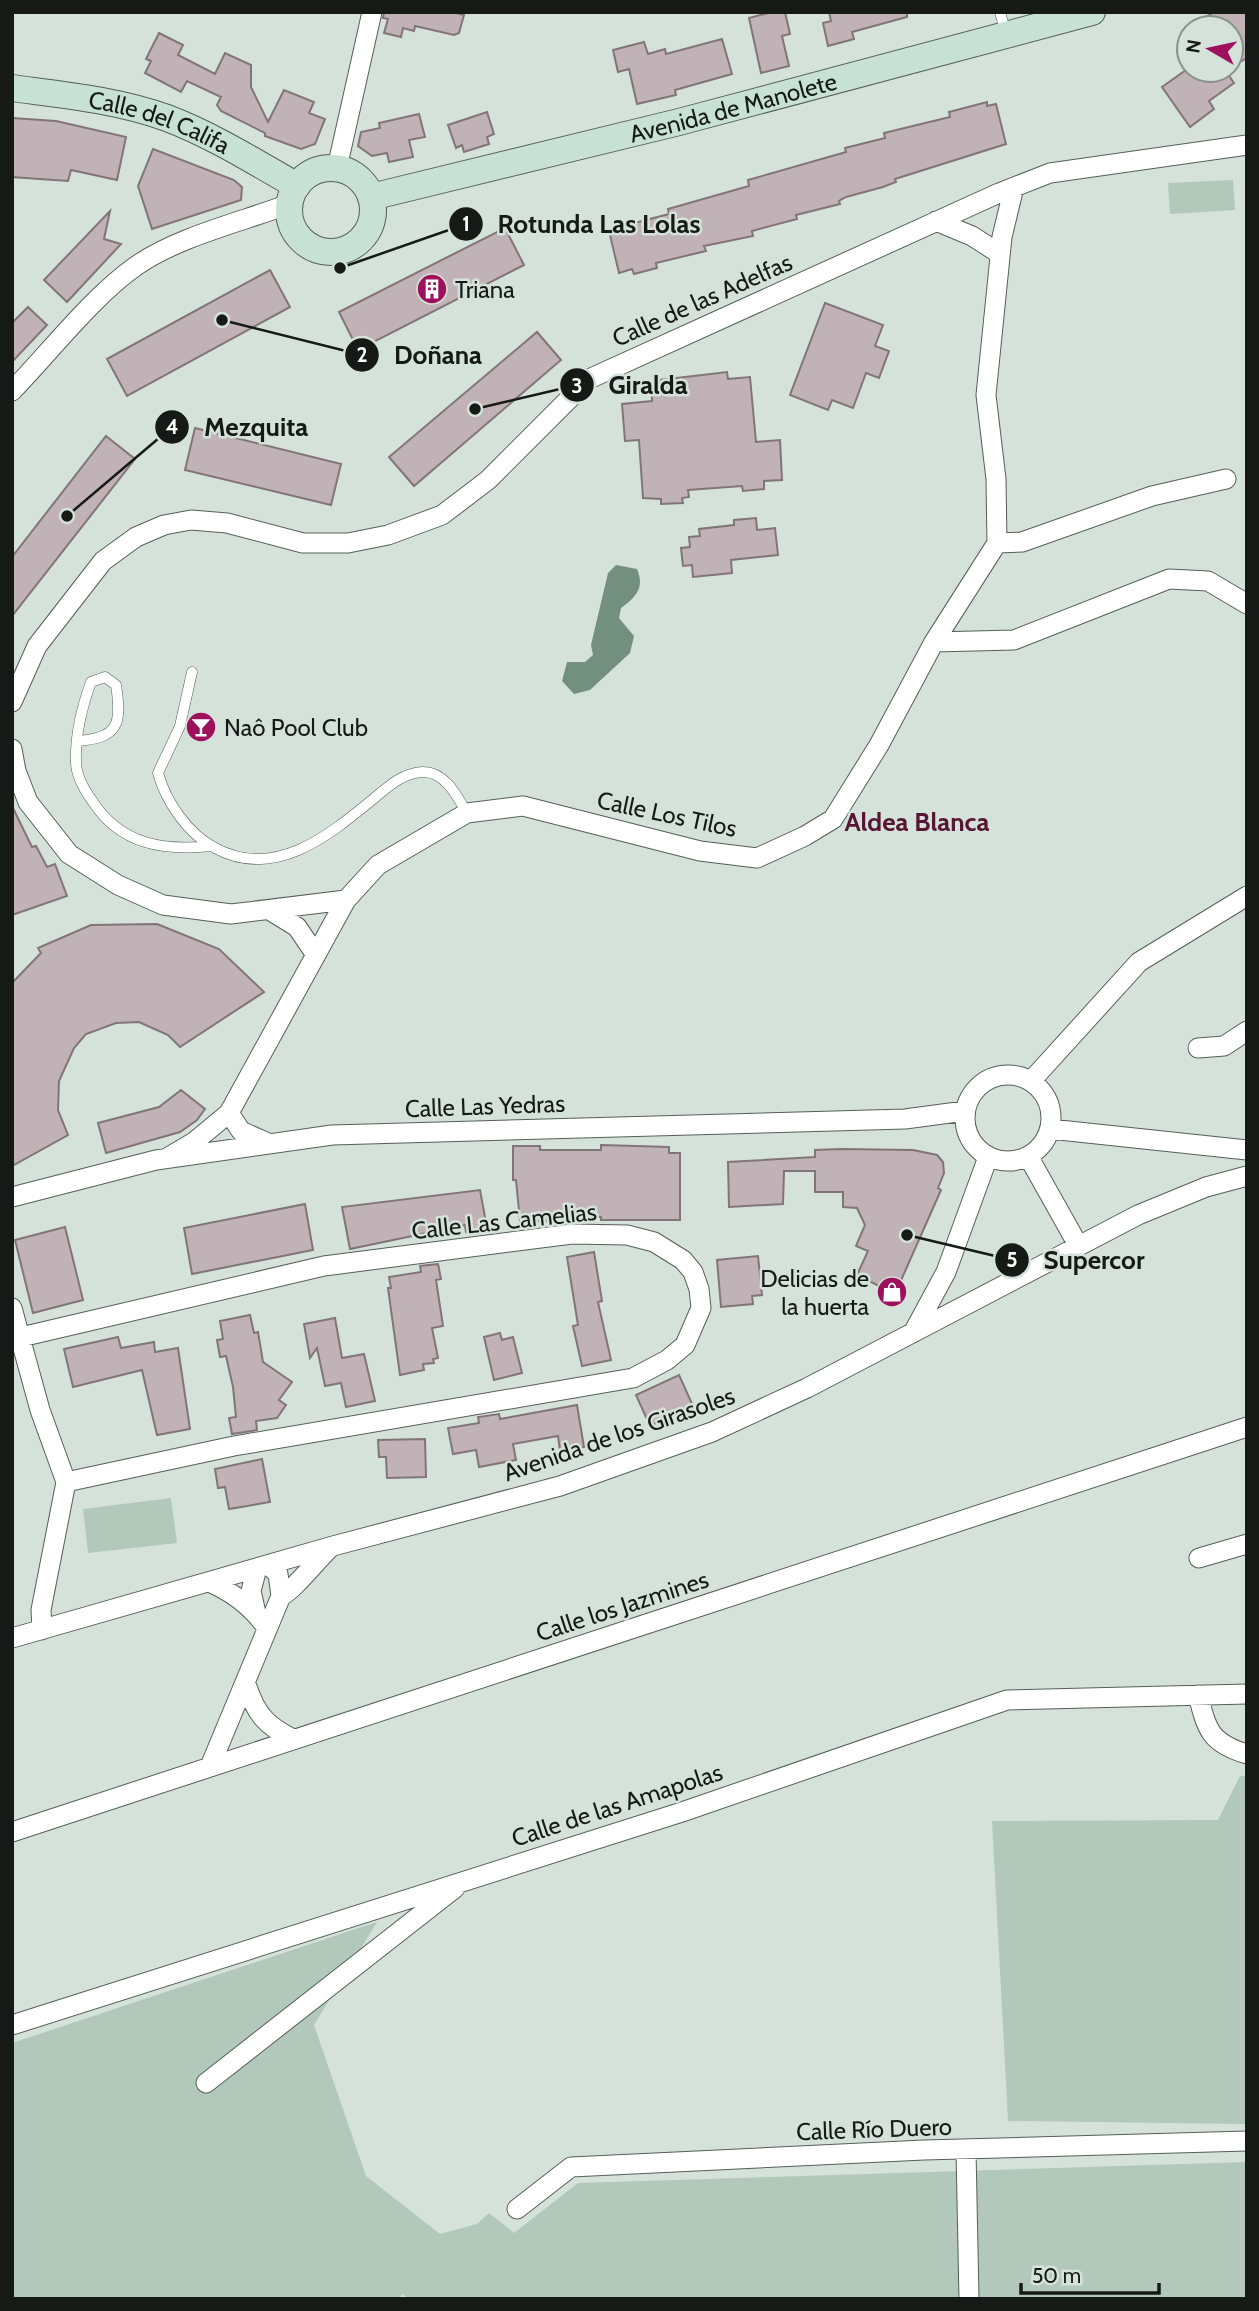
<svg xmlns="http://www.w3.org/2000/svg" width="1259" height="2311" viewBox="0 0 1259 2311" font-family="Cabin,sans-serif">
	<rect width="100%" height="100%" fill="#d5e2da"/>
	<!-- green -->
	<path fill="#b2c8bb" d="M1233 180 1235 210 1170 214 1168 183Z
		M171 1498 177 1543 88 1553 83 1509Z
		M1240 1776H1247V2124L1008 2121 992 1821 1218 1820Z
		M377 1922 314 2025 366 2176 440 2234 477 2224 489 2213 514 2233 578 2183 1247 2162V2299H410L402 2294 399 2299H12V2043Z"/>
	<!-- water -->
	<path fill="#73907f" d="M616 565 637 569C645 588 636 597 621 608L619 618 634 636 630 653 590 690 574 694 562 681 567 662H585L593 655 591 645 608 573Z"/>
	<!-- building -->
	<path fill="#c1b2b7" stroke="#827579" stroke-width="2" d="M384 12H452L464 15 459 33 454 35 415 26 414 31 403 28 401 37 384 33 388 19 383 18Z
		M772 12H785L790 34 782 36 789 66 761 73 749 18Z
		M829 12H907V17L852 32 854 39 828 46 823 23 831 21Z
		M1214 12H1247V58L1231 67V28H1210L1204 18Z
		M159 33 183 45 178 55 215 74 225 53 251 65V87L268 122 284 90 314 102 309 113 325 119 315 144 301 149 265 136V133L221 111 217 105 221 97 187 81 181 92 145 73 151 61 146 59Z
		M722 39 732 74 675 90 676 95 637 104 629 69 618 72 613 50 644 42 648 54 665 49 666 54Z
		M1186 70H1225L1234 83 1209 101 1214 109 1190 127 1162 87Z
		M987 102V106L996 104 1006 144 895 179 896 182 883 187 846 197 839 201 840 204 796 215 797 219 752 231 753 236 704 246 706 251 656 263 657 268 634 274 632 269 619 273 610 235 621 232 619 227 669 214 668 209 749 186 748 180 846 152 845 148 885 138 884 133 950 117 949 112Z
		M487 112 494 134 487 137 489 144 464 152 462 145 456 148 448 125Z
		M419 114 425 137 409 140 413 157 389 162 387 153 372 156 358 146 361 132 380 128 379 123Z
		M12 118 56 121 126 137 117 180 71 170 68 181 12 177Z
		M153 149 234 180 242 187 241 200 152 229 138 186Z
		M110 211 104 239 121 244 67 302 44 280Z
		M505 228 524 265 358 350 339 312Z
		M270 270 290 307 127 396 107 359Z
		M825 303 883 325 875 346 889 351 879 378 866 373 853 408 832 400 828 410 790 395Z
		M28 307 47 325 12 362V323Z
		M537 332 561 360 414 486 389 457Z
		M727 372 728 379 750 377 756 442 780 440 782 480 764 481V489L743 491 742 486 688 490 689 497 682 498 683 503 661 504V499L643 498 639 440 625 441 622 404 652 401V394L661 393 660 380Z
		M195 428 341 464 331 505 185 470Z
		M106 436 135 459 12 616V557Z
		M756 518 757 530 775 528 778 555 731 560 732 573 693 577 692 565 683 566 681 548 690 547 689 537 700 536 699 529 734 525V520Z
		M12 806 32 847 36 846 47 867 55 864 67 896 12 915Z
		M157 924 219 949 264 992 180 1047 168 1035 139 1022 116 1023 86 1034 74 1048 59 1081 58 1110 68 1135 12 1166V983L41 953 38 948 91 925Z
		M181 1090 205 1109 197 1120 180 1132 106 1153 98 1123 159 1107Z
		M601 1145 669 1147V1153H680V1220H601V1217L571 1216 557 1218V1221H520L516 1180H513V1146H540V1150H601Z
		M841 1149 913 1150 937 1155 943 1162 944 1173 938 1188 941 1190 895 1294 857 1275 868 1251 856 1246 865 1225 857 1208 843 1207V1192H815V1171H784L783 1204 729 1207 728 1162 815 1157V1150Z
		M480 1190 487 1228 466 1232 465 1225 350 1249 342 1207Z
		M305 1204 313 1250 192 1274 184 1228Z
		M65 1227 83 1300 33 1313 15 1240Z
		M594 1252 602 1301 598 1302 611 1360 582 1366 573 1326 578 1325 567 1257Z
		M758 1256 762 1295 752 1296 753 1304 721 1307 717 1260Z
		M438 1264 441 1279 436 1280 443 1326 432 1328 438 1358 433 1359 434 1363 423 1364 424 1370 400 1375 388 1288H391L389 1277 421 1272 420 1266Z
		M250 1315 254 1333 258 1332 263 1362 292 1382 279 1400 286 1405 277 1418 256 1421 257 1430 232 1434 229 1418 236 1417 233 1387 226 1356 220 1357 217 1340 223 1339 220 1321Z
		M335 1318 342 1358 364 1354 375 1401 346 1407 341 1383 325 1386 317 1348 310 1358 304 1324Z
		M500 1333 502 1340 513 1337 522 1373 494 1380 484 1337Z
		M118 1337 121 1348 154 1342 155 1352 178 1348 190 1429 157 1435 142 1370 73 1387 64 1349Z
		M679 1375 693 1406 650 1426 636 1395Z
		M577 1405 584 1447 560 1451 558 1436 513 1444 516 1460 479 1467 476 1450 453 1454 448 1428 479 1423 478 1417 499 1414 500 1419Z
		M425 1439 426 1477 387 1478 386 1457H379L378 1440Z
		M262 1459 270 1502 229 1509 225 1487 218 1488 215 1469Z"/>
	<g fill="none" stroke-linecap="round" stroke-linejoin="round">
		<!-- lane casing -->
		<g stroke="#545f58" stroke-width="11">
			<path id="lane" d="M1000 12 1006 34
				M192 672 180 726 158 773C166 802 188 834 215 848 274 880 327 837 372 800 388 787 400 774 422 772 445 771 457 796 467 813
				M77 741C119 738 122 724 116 685L105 677 91 682C82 707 75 736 76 762 76 776 85 791 93 802 121 845 164 851 212 846"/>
		</g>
		<!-- street casing -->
		<g stroke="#545f58" stroke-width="21">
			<path id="street" d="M337 168 372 12
				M936 221 972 236 1000 254
				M12 391C49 353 93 296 136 266 177 237 241 222 289 204
				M997 543 1022 542 1152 496 1226 479
				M934 642 1014 640 1169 579 1208 581 1247 604
				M12 702 37 646 103 561 136 537 164 525 191 520 227 523 303 543H348L388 535 442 515 488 480 589 379 999 193 1050 173 1247 145
				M12 749 16 771 28 802 69 854 118 885 163 905 231 914 346 900
				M271 911 297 927 316 955
				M1198 1048 1224 1046 1247 1031
				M965 1118a43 43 0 1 1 86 0a43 43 0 1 1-86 0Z
				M1031 1081 1139 962 1247 896
				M229 1113 241 1131 268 1143
				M1050 1129 1247 1150
				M1028 1156 1078 1245
				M167 1158 194 1142 229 1113 346 900 378 865 467 813 523 806 700 851 757 858 805 836 833 819 879 745 934 642 997 543 996 479 986 395 1002 237 1014 187
				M12 1197 156 1160 332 1135 905 1119 965 1111
				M12 1308 40 1410 66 1482 41 1610 42 1630
				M913 1333 946 1272 988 1157
				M21 1337 324 1266 572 1234 627 1235 654 1242 683 1260 693 1272 699 1289 701 1308 685 1345 667 1360 633 1378 234 1446 66 1482
				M1199 1558 1247 1544
				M209 1582C233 1592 252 1607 267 1628
				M281 1596C291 1593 318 1559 329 1549
				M256 1613 251 1591 257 1568
				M12 1638 333 1546 560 1486 712 1432 807 1388 1138 1215 1206 1187 1247 1176
				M246 1684C256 1714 265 1725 293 1739
				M1198 1695C1207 1730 1210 1743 1247 1754
				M211 1764 281 1596 278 1574 268 1565
				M12 1832 1247 1427
				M12 2025 682 1812 1007 1700 1247 1694
				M206 2083 455 1888
				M966 2150 969 2299
				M517 2209 571 2167 924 2150 1247 2141"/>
		</g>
		<!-- secondary casing -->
		<g stroke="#545f58" stroke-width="28">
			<g id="secondary">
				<path id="s1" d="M12 88C64 95 117 100 167 118 212 135 255 162 297 186"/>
				<circle cx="331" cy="210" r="42"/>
				<path id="s2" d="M371 197 679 122 1092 12"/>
			</g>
		</g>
		<!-- lane -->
		<use href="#lane" stroke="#fff" stroke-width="10"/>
		<!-- street -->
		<use href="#street" stroke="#fff" stroke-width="19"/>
		<!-- secondary -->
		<use href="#secondary" stroke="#c7e1d4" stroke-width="26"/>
	</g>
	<!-- icons -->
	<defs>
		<g id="building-disc" transform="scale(1.575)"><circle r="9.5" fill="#9e105c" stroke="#d5e2da"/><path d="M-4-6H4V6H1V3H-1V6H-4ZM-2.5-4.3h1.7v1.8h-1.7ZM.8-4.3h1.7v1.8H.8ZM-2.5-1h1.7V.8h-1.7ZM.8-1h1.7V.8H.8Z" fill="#fff"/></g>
		<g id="bar-disc" transform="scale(1.575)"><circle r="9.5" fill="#9e105c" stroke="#d5e2da"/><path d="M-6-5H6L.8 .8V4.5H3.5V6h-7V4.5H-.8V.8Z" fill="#fff"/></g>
		<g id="shop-disc" transform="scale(1.575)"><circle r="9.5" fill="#9e105c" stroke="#d5e2da"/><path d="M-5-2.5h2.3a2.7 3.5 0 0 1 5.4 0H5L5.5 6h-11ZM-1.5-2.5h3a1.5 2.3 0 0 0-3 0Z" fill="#fff"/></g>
	</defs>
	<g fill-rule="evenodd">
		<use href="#building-disc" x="432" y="289"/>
		<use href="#bar-disc" x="201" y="727"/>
		<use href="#shop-disc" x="892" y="1292"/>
	</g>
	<g text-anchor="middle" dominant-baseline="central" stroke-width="5" stroke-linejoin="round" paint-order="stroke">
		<!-- street labels -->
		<g font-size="24" fill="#151a17" stroke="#d5e2da">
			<text stroke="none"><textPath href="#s2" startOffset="373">Avenida de Manolete</textPath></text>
			<text stroke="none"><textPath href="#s1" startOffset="152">Calle del Califa</textPath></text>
			<text transform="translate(702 300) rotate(-24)">Calle de las Adelfas</text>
			<text transform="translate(667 814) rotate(12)">Calle Los Tilos</text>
			<text transform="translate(485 1106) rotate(-2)">Calle Las Yedras</text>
			<text transform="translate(504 1221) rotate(-6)">Calle Las Camelias</text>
			<text transform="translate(619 1434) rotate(-19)">Avenida de los Girasoles</text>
			<text transform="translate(622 1606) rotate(-18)">Calle los Jazmines</text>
			<text transform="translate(617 1805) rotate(-18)">Calle de las Amapolas</text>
			<text transform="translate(874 2129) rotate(-2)">Calle Río Duero</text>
		</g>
		<!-- poi labels -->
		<g font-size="24" fill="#151a17" stroke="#d5e2da" text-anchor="start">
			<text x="455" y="289">Triana</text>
			<text x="224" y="727">Naô Pool Club</text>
			<text x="869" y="1278" text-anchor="end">Delicias de<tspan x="869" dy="28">la huerta</tspan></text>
		</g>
		<!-- neighbourhood labels -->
		<g font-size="26" font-weight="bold" fill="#571634" stroke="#d5e2da">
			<text x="917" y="822">Aldea Blanca</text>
		</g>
	</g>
	<!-- callouts -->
	<path fill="none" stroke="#151a17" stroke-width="2.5" d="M340 268L466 224M222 320L362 355M475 409L577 385M67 516L172 427M907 1235L1012 1260"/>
	<g fill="#151a17" stroke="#d5e2da" stroke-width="2.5">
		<circle cx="340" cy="268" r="7"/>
		<circle cx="222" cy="320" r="7"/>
		<circle cx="475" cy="409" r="7"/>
		<circle cx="67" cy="516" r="7"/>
		<circle cx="907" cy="1235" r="7"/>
		<circle cx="466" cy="224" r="18"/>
		<circle cx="362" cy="355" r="18"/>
		<circle cx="577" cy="385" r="18"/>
		<circle cx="172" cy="427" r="18"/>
		<circle cx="1012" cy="1260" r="18"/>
	</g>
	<g font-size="21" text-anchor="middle" font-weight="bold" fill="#fff">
		<text x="466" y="231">1</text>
		<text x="362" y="362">2</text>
		<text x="577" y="393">3</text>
		<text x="172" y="434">4</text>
		<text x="1012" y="1267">5</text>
	</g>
	<g font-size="26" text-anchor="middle" font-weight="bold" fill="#151a17" stroke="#d5e2da" stroke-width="5" stroke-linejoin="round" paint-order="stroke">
		<text x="599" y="233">Rotunda Las Lolas</text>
		<text x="438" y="364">Doñana</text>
		<text x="648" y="394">Giralda</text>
		<text x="256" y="436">Mezquita</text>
		<text x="1094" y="1269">Supercor</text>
	</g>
	<!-- border -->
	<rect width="1259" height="2311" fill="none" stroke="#151a17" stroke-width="28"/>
	<!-- north arrow -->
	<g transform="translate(1210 49) rotate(279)"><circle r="33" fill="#d5e2da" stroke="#88928c" stroke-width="2"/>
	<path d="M0-5L12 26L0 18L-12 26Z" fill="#9e105c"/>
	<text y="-10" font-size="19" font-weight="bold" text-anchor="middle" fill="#151a17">N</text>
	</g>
	<!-- scale -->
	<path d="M1021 2283v10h138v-10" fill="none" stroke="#151a17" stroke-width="3.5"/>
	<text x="1032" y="2283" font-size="21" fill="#151a17" stroke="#d5e2da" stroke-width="5" paint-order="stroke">50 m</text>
</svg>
